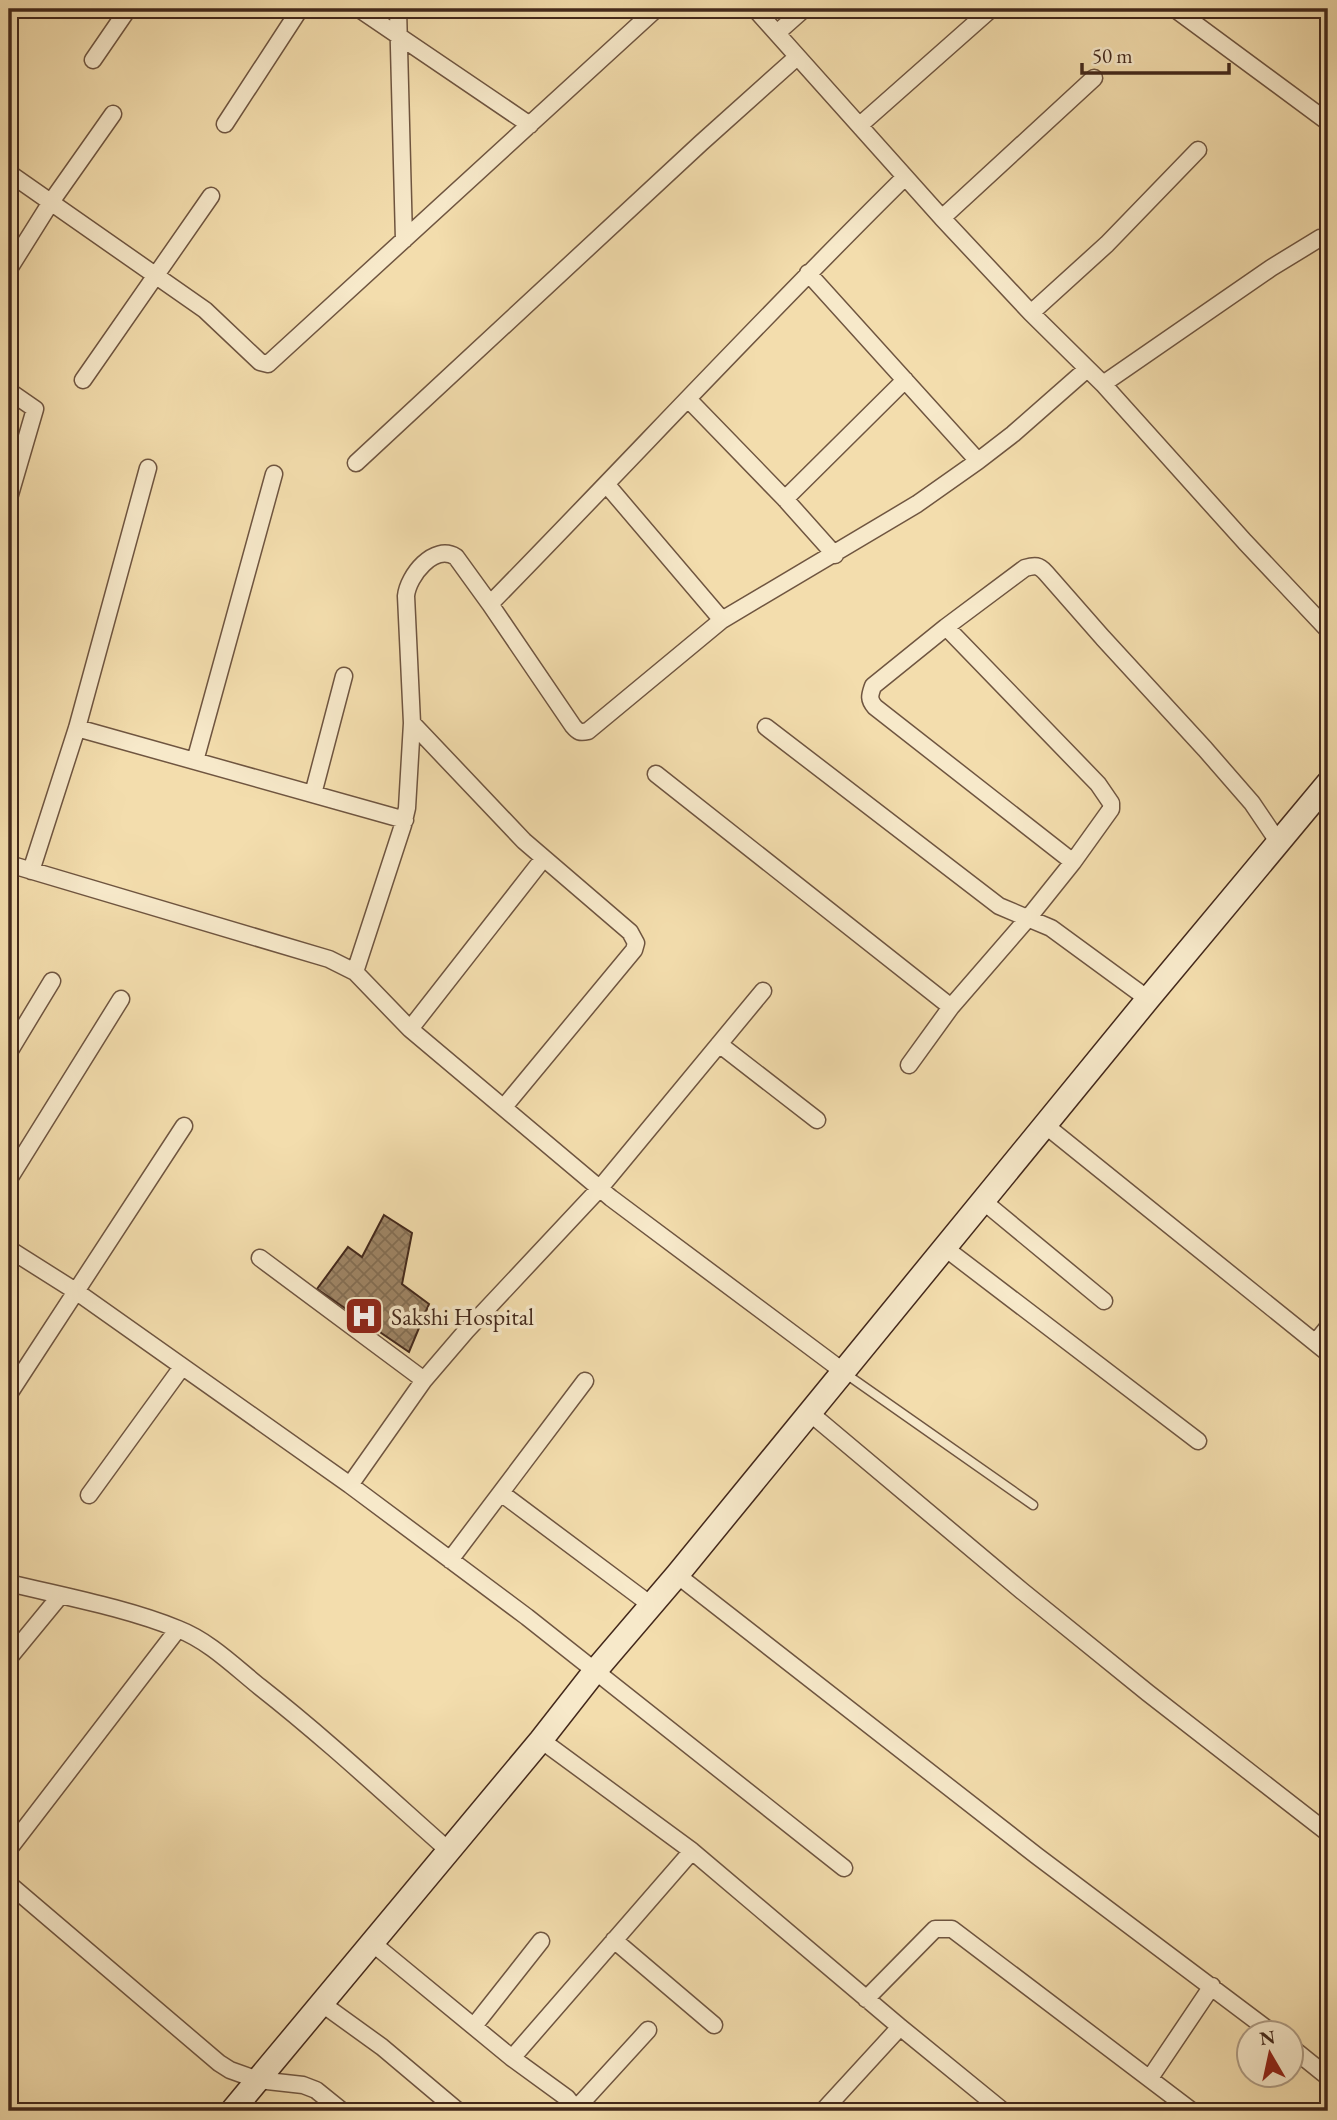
<svg xmlns="http://www.w3.org/2000/svg" width="1337" height="2120" viewBox="0 0 1337 2120" font-family="'EB Garamond',serif">
	<defs>
		<pattern id="building-cross-hatch" width="8" height="8" patternUnits="userSpaceOnUse" patternTransform="scale(1.75)"><rect width="8" height="8" fill="#9f8667"/><path d="M0 0l8 8M0 8l8-8" fill="none" stroke="#836e54"/></pattern>
	</defs>
	<rect width="100%" height="100%" fill="#f3ddad"/>
	<filter id="stains"><feTurbulence type="fractalNoise" baseFrequency=".00286" numOctaves="4"/><feColorMatrix values="0 0 0 0 .2 0 0 0 0 .09 0 0 0 0 .02 0 0 0 .5 -.17"/></filter>
	<radialGradient id="worn" r=".72"><stop offset=".6" stop-color="#630" stop-opacity="0"/><stop offset="1" stop-color="#630" stop-opacity=".3"/></radialGradient>
	<!-- building -->
	<path fill="url(#building-cross-hatch)" stroke="#43281b" stroke-width="2" d="M384 1215 412 1233 402 1284 429 1304 409 1352 317 1289 348 1247 362 1257Z"/>
	<g fill="none" stroke-linecap="round" stroke-linejoin="round">
		<!-- lane casing -->
		<g stroke="#6f5540" stroke-width="11">
			<path id="lane" d="M846 1374 1033 1505"/>
		</g>
		<!-- street casing -->
		<g stroke="#6f5540" stroke-width="19">
			<path id="street" d="M359 9 530 125
				M398 9 404 240
				M755 9 942 218 1031 313 1103 384 1245 542 1328 630
				M1175 9 1328 122
				M777 33 804 9
				M93 60 128 9
				M225 124 300 9
				M860 125 990 10
				M9 173 205 310 260 362 268 364 656 9
				M942 218 1094 78
				M9 269 51 202 113 114
				M808 273 978 461
				M1031 313 1107 244 1198 150
				M83 380 211 196
				M1103 384 1271 268 1320 238
				M9 391 35 409 9 498
				M688 399 785 499 835 555
				M356 463 701 143 797 57
				M607 485 722 620
				M785 499 905 380
				M490 604 573 726C578 732 580 733 588 731L722 620 917 504 978 461 1013 434 1087 369
				M412 723 524 841 630 932 636 943 634 950 504 1107
				M766 727 999 906 1051 928 1148 999
				M77 728 405 820
				M195 761 274 474
				M656 774 951 1007
				M313 794 344 676
				M1073 862 875 707C868 699 870 695 873 686L946 627 1025 568C1035 565 1039 565 1046 573L1103 638 1205 749 1252 803 1279 843
				M9 864 329 959 355 972 410 1029 611 1198 844 1372
				M31 871 77 728 148 468
				M355 972 403 825 407 808 412 723 406 596C408 576 434 543 456 557L490 604C629 462 764 316 905 177
				M410 1029 543 859
				M719 1044 817 1120
				M9 1052 52 981
				M909 1065 951 1007 1029 917 1073 862 1111 809V803L1098 784 946 627
				M1045 1125 1328 1353
				M9 1179 121 999
				M983 1201 1104 1301
				M945 1248 1198 1441
				M9 1249 77 1292 350 1485 527 1617 844 1868
				M260 1258 424 1380
				M1316 1342 1328 1327
				M9 1394 184 1126
				M810 1413 1022 1591 1148 1693 1328 1833
				M350 1485 424 1380 466 1331 600 1188 763 991
				M501 1493 651 1605
				M89 1495 182 1367
				M450 1560 585 1381
				M677 1575 1037 1856 1271 2032
				M9 1583C62 1596 127 1608 178 1629 209 1641 234 1666 260 1687 325 1738 386 1795 448 1850
				M9 1658 60 1596
				M541 1740 692 1851 900 2027 1003 2111
				M9 1849 178 1629
				M9 1884 219 2063 230 2070 258 2080 303 2085 316 2090 342 2111
				M614 1940 714 2025
				M371 1942 512 2058 567 2098 571 2103 573 2111
				M866 1999 935 1929H952L1192 2111
				M321 2003 382 2047 458 2111
				M474 2026 541 1941
				M1292 2048 1328 2077
				M512 2058 692 1851
				M1150 2078 1212 1986
				M574 2111 648 2030
				M823 2111 900 2027"/>
		</g>
		<!-- secondary casing -->
		<g stroke="#43281b" stroke-width="26">
			<path id="secondary" d="M232 2111 541 1740 595 1671 677 1575 1148 999 1328 783"/>
		</g>
		<!-- lane -->
		<use href="#lane" stroke="#f7e9ca" stroke-width="8"/>
		<!-- street -->
		<use href="#street" stroke="#f7e9ca" stroke-width="16"/>
		<!-- secondary -->
		<use href="#secondary" stroke="#f7e9ca" stroke-width="23"/>
	</g>
	<!-- icons -->
	<defs>
		<g id="hospital-square" transform="scale(2.0125)"><rect x="-9" y="-9" width="18" height="18" rx="4" fill="#8f2418" stroke="#f7e9ca"/><path d="M-5-5h3v3.5h4V-5h3V5h-3V1.5h-4V5h-3Z" fill="#fff"/></g>
	</defs>
	<g fill-rule="evenodd">
		<use href="#hospital-square" x="364" y="1316"/>
	</g>
	<g text-anchor="middle" dominant-baseline="central" stroke-width="7" stroke-linejoin="round" paint-order="stroke">
		<!-- poi labels -->
		<g font-size="24" fill="#43281b" stroke="#f7e9ca" text-anchor="start">
			<text x="391" y="1316">Sakshi Hospital</text>
		</g>
	</g>
	<!-- margin -->
	<rect width="1337" height="2120" fill="none" stroke="#f3ddad" stroke-width="35"/>
	<rect x="10" y="10" width="1316" height="2099" fill="none" stroke="#43281b" stroke-width="3.5"/>
	<rect x="18" y="18" width="1302" height="2085" fill="none" stroke="#43281b" stroke-width="2"/>
	<!-- north arrow -->
	<g transform="translate(1270 2054) rotate(351)"><circle r="33" fill="#f7e9ca" stroke="#af9c84" stroke-width="2"/>
	<path d="M0-5L12 26L0 18L-12 26Z" fill="#8f2418"/>
	<text y="-10" font-size="19" font-weight="bold" text-anchor="middle" fill="#43281b">N</text>
	</g>
	<!-- scale -->
	<path d="M1082 63v10h147v-10" fill="none" stroke="#43281b" stroke-width="3.5"/>
	<text x="1092" y="63" font-size="21" fill="#43281b" stroke="#f7e9ca" stroke-width="5" paint-order="stroke">50 m</text>
	<rect width="100%" height="100%" filter="url(#stains)"/>
	<rect width="100%" height="100%" fill="url(#worn)"/>
</svg>
